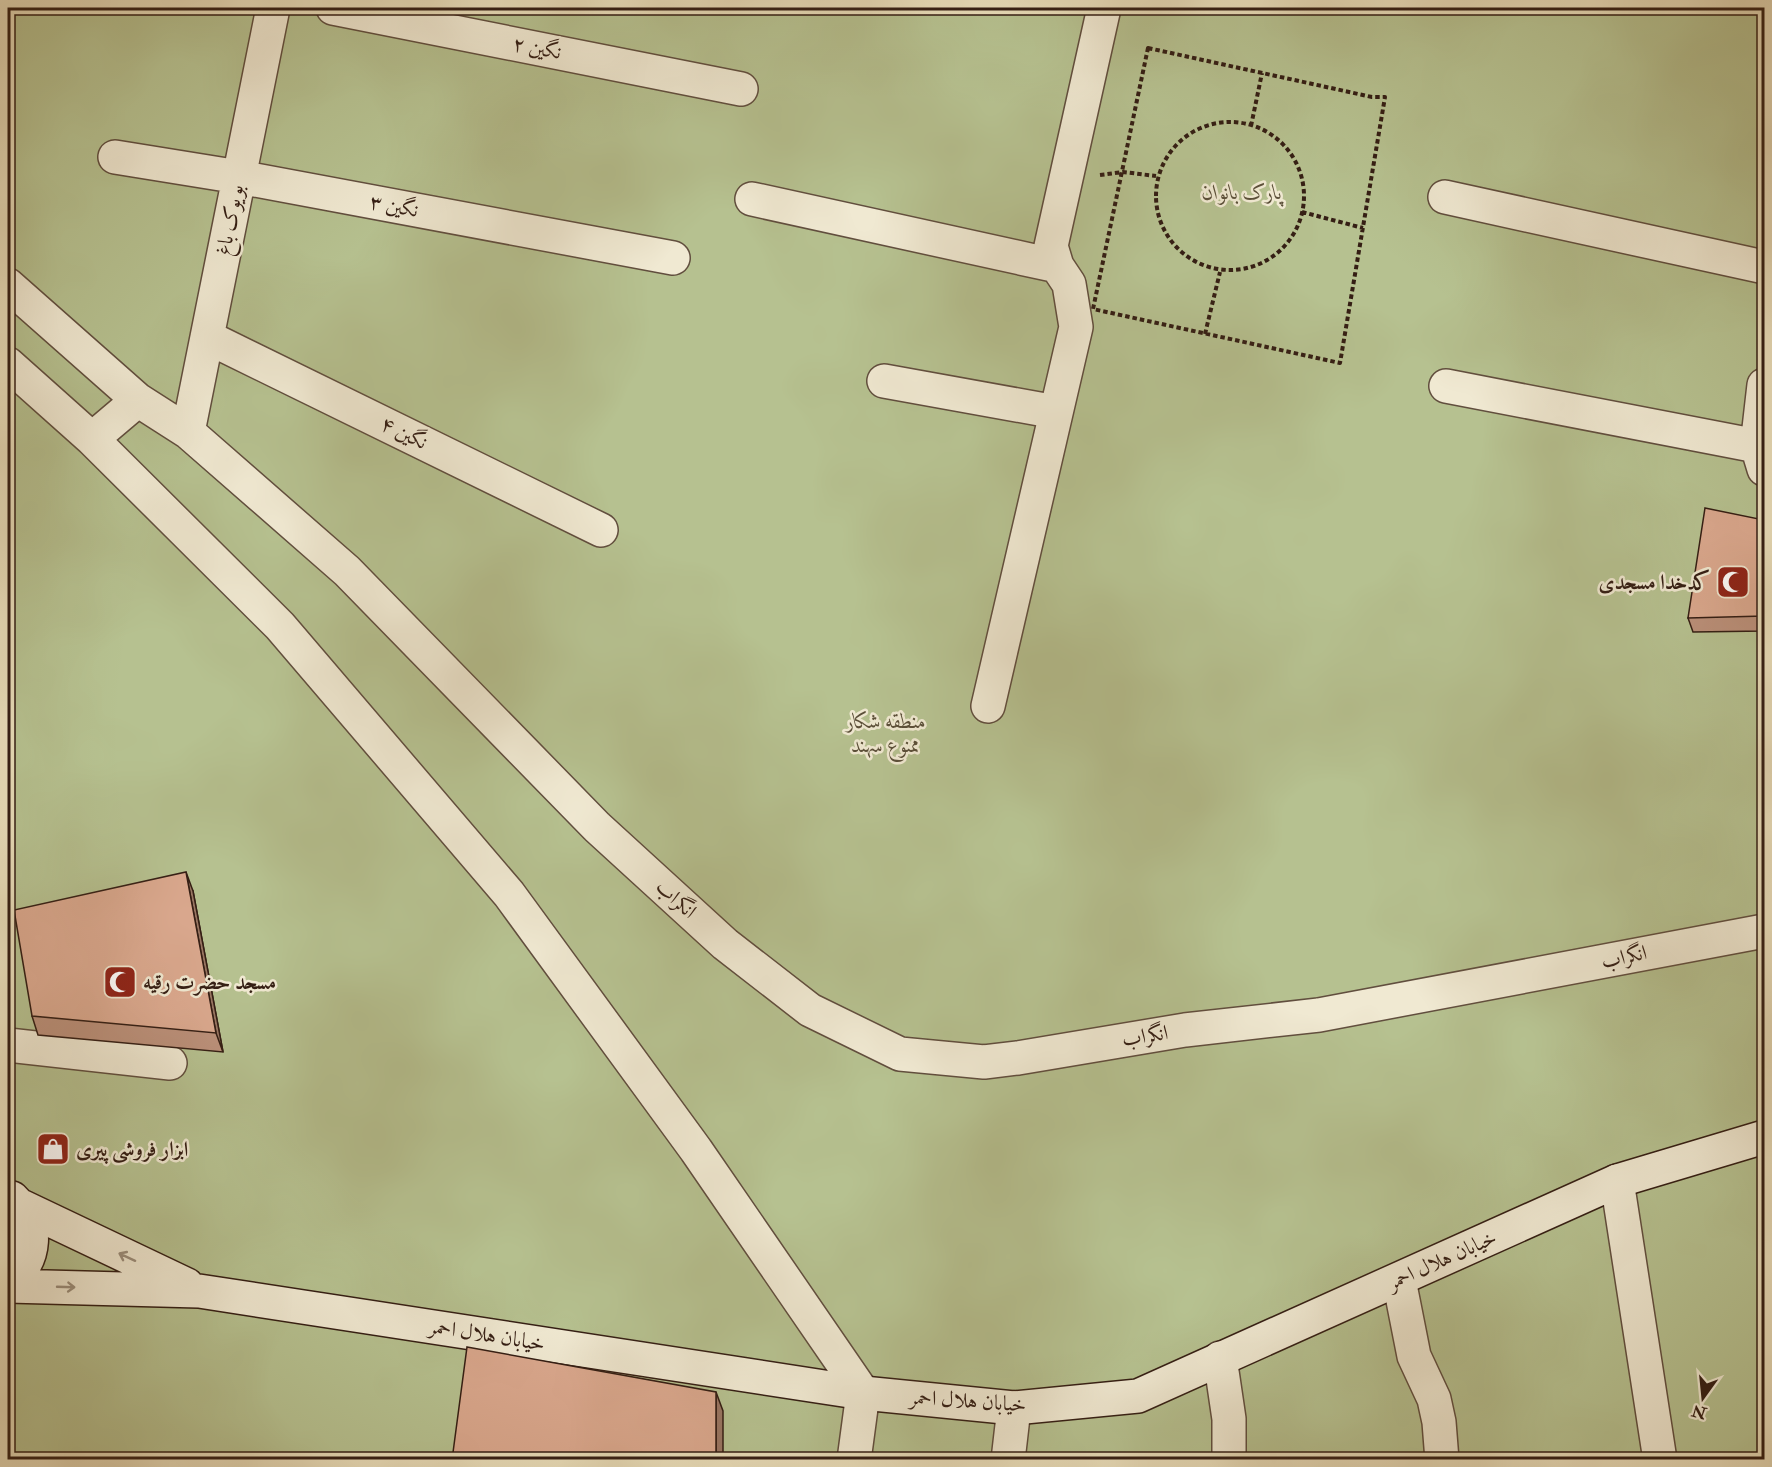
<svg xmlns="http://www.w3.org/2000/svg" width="1772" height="1467" viewBox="0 0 1772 1467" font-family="'IM FELL Double Pica',Amiri,serif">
	<rect width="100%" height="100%" fill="#e8ddba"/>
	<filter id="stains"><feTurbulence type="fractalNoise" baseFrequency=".00333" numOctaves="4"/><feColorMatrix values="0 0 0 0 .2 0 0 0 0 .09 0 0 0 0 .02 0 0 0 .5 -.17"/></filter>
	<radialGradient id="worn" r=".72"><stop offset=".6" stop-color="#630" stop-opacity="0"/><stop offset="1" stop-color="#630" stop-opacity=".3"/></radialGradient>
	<!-- green -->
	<path fill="#b6c190" stroke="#757052" stroke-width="1.5" d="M8 8H1764V1459H8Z"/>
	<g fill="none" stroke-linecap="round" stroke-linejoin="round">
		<!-- street casing -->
		<g stroke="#614e3e" stroke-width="36">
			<path id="street" d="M333 8 741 89
				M115 157 239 177 673 258
				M1445 197 1764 267
				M752 199 1057 266
				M8 285 138 400 188 432 347 571 597 827 725 944 810 1010 900 1054 984 1062 1018 1058 1185 1030 1319 1015 1764 931
				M207 337 601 530
				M8 364 92 439 280 626 509 894 696 1150 863 1393 854 1460
				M884 381 1056 412
				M1764 385 1757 446 1764 469
				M1446 386 1757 446
				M188 432 273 8
				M92 439 138 400
				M988 706 1076 327 1069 284 1057 266 1051 246 1104 8
				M8 1045 170 1063
				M1617 1181 1660 1460
				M1399 1280 1414 1356 1434 1399 1439 1422 1442 1460
				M1220 1358 1229 1419V1460
				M1008 1460 1014 1408"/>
		</g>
		<!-- secondary casing -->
		<g stroke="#341e14" stroke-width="36">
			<path id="secondary" d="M21 1206 187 1285
				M8 1284C37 1259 40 1225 12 1198
				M8 1286 199 1291 863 1393 1014 1408 1138 1396 1617 1181 1764 1137"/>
		</g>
		<!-- path -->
		<path stroke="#341e14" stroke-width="4" stroke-dasharray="4.5 3" stroke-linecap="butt" d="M1148 48 1372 97H1385L1340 363 1093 309Z
			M1156 196a74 74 0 1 1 148 0a74 74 0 1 1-148 0Z
			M1251 126 1262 73
			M1100 175 1123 172 1156 176
			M1302 212 1363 228
			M1205 334 1220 272"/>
		<!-- street -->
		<use href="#street" stroke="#f0e9d2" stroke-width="33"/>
		<!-- secondary -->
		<use href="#secondary" stroke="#f0e9d2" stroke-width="33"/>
	</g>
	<!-- wall -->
	<path fill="#bb907a" stroke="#341e14" stroke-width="1.5" d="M1764 520V631L1693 632 1688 618Z
		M193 891 223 1052 38 1035 32 1016Z"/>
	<!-- shaded-wall -->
	<path fill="#997663" stroke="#341e14" stroke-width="1.5" d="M186 872 193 891 223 1052 216 1033Z
		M716 1392 723 1411V1460H716Z"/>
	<!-- building -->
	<path fill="#daa88e" stroke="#341e14" stroke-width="1.5" d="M1705 508 1764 520V616L1688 618Z
		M186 872 216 1033 32 1016 14 910Z
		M467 1347 716 1392V1460H452Z"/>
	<!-- one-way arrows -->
	<defs><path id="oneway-shaft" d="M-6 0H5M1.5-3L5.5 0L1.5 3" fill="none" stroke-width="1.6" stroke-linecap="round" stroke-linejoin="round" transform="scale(1.5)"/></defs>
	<g stroke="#9b8e7c">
		<use href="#oneway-shaft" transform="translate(127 1257) rotate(-155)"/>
		<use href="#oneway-shaft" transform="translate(66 1287) rotate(2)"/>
	</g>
	<!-- icons -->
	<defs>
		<g id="mosque-square" transform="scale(1.725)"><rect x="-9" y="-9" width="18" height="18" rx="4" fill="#8f2418" stroke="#f0e9d2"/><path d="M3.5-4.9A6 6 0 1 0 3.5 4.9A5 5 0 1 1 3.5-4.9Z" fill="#fff"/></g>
		<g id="shop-square" transform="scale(1.725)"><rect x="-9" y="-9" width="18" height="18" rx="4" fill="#8f2418" stroke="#f0e9d2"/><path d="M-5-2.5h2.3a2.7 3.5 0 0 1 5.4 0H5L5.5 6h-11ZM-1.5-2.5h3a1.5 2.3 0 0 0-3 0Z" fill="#fff"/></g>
	</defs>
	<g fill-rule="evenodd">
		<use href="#mosque-square" x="1733" y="582"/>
		<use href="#mosque-square" x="120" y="982"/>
		<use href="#shop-square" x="53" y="1149"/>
	</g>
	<g text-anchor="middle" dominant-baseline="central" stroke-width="5" stroke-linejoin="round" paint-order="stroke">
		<!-- street labels -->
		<g font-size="21" fill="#341e14" stroke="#f0e9d2">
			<text transform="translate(537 48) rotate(11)">نگین ۲</text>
			<text transform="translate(394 206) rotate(11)">نگین ۳</text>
			<text transform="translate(230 220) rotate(-79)">بویوک باغ</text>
			<text transform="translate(404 433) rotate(26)">نگین ۴</text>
			<text transform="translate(676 899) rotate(42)">انگراب</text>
			<text transform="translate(1624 957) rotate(-12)">انگراب</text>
			<text transform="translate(1145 1036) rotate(-9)">انگراب</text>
			<text transform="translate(1442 1260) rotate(-24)">خیابان هلال احمر</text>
			<text transform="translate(487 1335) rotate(9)">خیابان هلال احمر</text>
			<text transform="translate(968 1401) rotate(4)">خیابان هلال احمر</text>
		</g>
		<!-- park labels -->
		<g font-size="21" font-style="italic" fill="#5b4f39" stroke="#f0e9d2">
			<text x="1242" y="192">پارک بانوان</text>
			<text x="886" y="721">منطقه شکار<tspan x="886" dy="24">ممنوع سهند</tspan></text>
		</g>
		<!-- poi labels -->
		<g font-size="21" font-weight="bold" fill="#341e14" stroke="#f0e9d2" text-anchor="start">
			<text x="1710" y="582" text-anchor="end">کدخدا مسجدی</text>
			<text x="143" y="982">مسجد حضرت رقیه</text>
			<text x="76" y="1149">ابزار فروشی پیری</text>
		</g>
	</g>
	<!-- margin -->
	<rect width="1772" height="1467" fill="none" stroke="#e8ddba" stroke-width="30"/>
	<rect x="9" y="9" width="1754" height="1449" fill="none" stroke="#341e14" stroke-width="3"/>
	<rect x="15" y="15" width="1742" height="1437" fill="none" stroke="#341e14" stroke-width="1.5"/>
	<!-- north arrow -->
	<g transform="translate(1703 1398) rotate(195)" stroke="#f0e9d2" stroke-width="4.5" paint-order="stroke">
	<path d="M0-4.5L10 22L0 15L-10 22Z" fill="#341e14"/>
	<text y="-9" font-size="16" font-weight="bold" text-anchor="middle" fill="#341e14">N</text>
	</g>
	<rect width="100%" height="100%" filter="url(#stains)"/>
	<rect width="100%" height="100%" fill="url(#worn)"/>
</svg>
